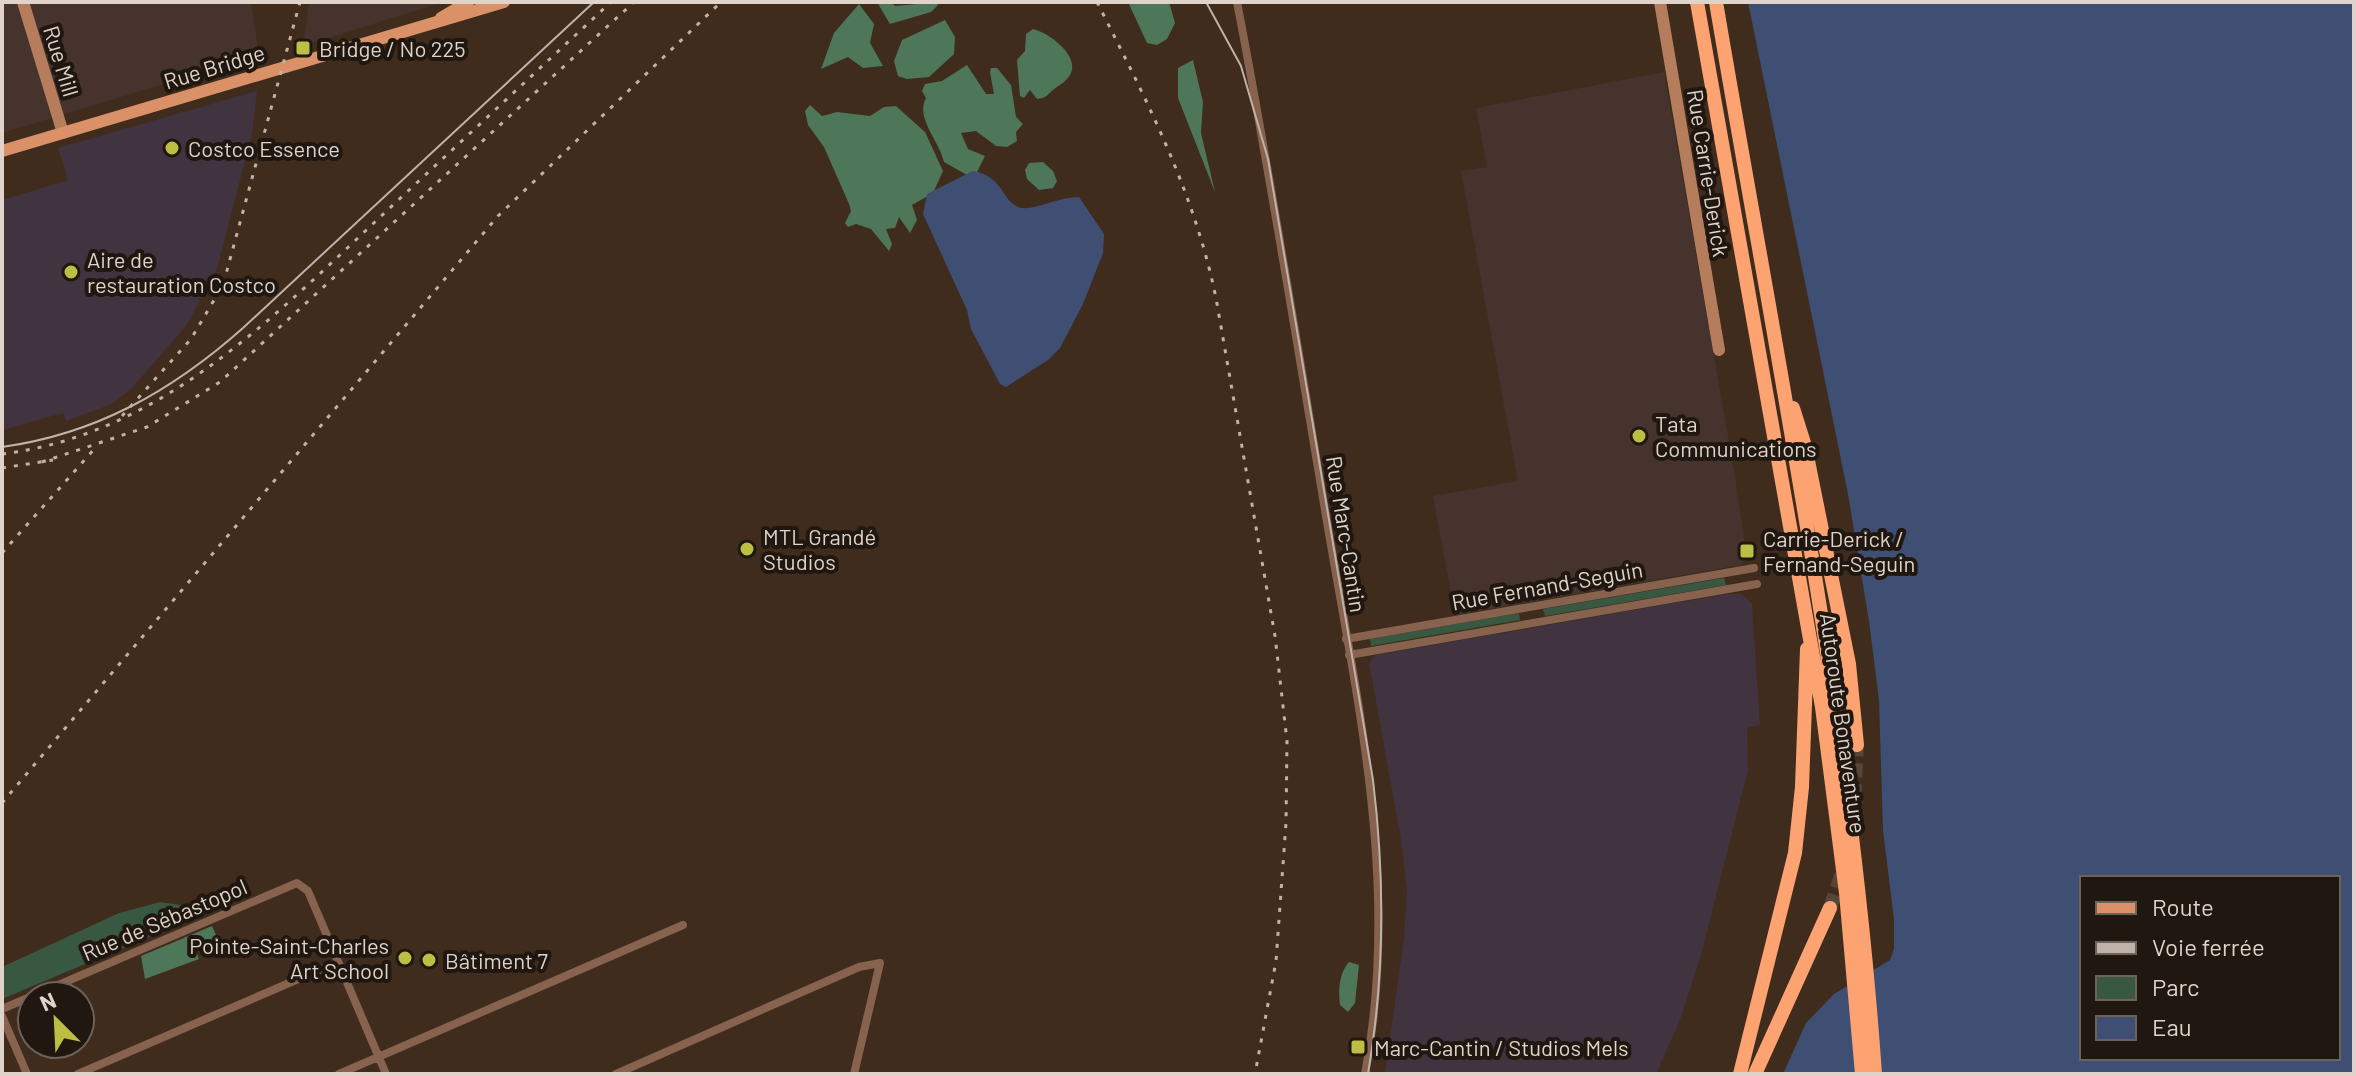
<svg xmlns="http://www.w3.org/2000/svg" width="2356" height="1076" viewBox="0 0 2356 1076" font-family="Barlow,sans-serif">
	<rect width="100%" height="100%" fill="#3f2c1d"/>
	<!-- commercial -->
	<path fill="#413340" d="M257 91 252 134 217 269 186 326 132 388 112 404 66 421 63 413 2 430V200L68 180 58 148Z
		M1727 594H1742L1752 604 1760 725 1747 728 1748 770 1701 955 1680 1020 1656 1074H1385L1404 938 1407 889 1400 834 1369 662 1376 655Z"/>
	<!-- industrial -->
	<path fill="#46332d" d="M2 2H251L259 55 2 133Z
		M309 2H443L303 46Z
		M1664 72 1734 470 1747 559 1740 565 1455 615 1433 496 1518 481 1461 171 1487 167 1476 108Z"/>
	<!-- green -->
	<path fill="#395841" d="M1724 578 1726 585 1545 616 1543 609Z
		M1519 613 1520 620 1371 646 1370 639Z
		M160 902 213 910 2 999V967L119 913Z"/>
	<!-- forest -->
	<path fill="#4e7658" d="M877 2H891L895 6 938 2V5L931 12 890 24Z
		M1128 2H1169L1175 23 1167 39 1157 45 1147 43Z
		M859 4 874 24 870 43 883 66 863 68 848 57 821 69 834 33Z
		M945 20 955 37 954 54 929 77 907 79 898 76 894 61 902 40Z
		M1033 29C1047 32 1079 54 1071 73 1068 81 1059 85 1053 90 1046 96 1046 98 1037 99L1030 90 1024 98 1020 96 1017 60 1025 51 1026 34Z
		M1193 60 1203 102 1201 133 1215 192 1178 98V68Z
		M967 65 986 94H994L990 72 991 68H997L1011 85 1016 117 1023 124 1016 132 1017 141 1007 147 996 146 976 131 961 133 968 149 985 156 977 172 967 175 944 162C939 140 915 118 926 98L922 91 925 84 942 81Z
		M810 105 822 116 837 112 870 116 884 107 896 106 925 132 943 171 933 193 912 205 917 220 910 233 899 217 895 228 886 229 892 244 889 251 871 229 856 224 848 227 845 223 851 211 849 204 824 147 808 125 805 111Z
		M1043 162 1053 171 1057 181 1053 188 1039 190 1027 179 1025 170 1029 163Z
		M212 926 222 949 210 954 200 946 196 951 199 959 145 979 141 956Z
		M1349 962 1359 965 1355 1003 1348 1012 1340 1005C1338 991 1339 973 1349 962Z"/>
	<!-- water -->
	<path fill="#3e4f73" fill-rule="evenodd" d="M1748 2H2354V1074H1783L1806 1023 1834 994 1890 960 1894 949V920L1883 830 1879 700 1869 621 1848 494ZM2082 878H2338V1058H2082Z
		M973 171C1005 176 1002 205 1022 208 1034 210 1060 197 1079 197L1104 234 1103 253 1083 304 1060 348 1048 360 1006 387 1000 384 971 329 967 310 923 214 927 194Z"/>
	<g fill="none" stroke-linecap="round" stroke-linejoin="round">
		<!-- highway-tunnel -->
		<path stroke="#574537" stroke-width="14" stroke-dasharray="14 7" stroke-linecap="butt" d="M1853 819 1857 745
			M1830 908 1843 870"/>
		<!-- street -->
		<path stroke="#87624e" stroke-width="8" d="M1237 2C1270 173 1297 344 1326 516 1357 701 1401 886 1365 1074
			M1346 639 1754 568
			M1349 655 1757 584
			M2 1009 297 883 308 891 386 1074
			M2 1016 27 1074
			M78 1074 338 962
			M339 1074 683 925
			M616 1074 859 967 880 963 854 1074"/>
		<!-- secondary -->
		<path stroke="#b67d5d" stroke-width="12" d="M23 2 63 133
			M1660 2 1719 350"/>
		<!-- primary -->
		<path stroke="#db9168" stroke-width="12" d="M441 18 468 2
			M2 151 504 2"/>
		<!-- highway -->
		<path stroke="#fca371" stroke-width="14" d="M1697 2 1822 707 1846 893 1862 1074
			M1716 2C1776 358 1850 713 1875 1074
			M1793 408 1805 446 1849 664 1857 745
			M1740 1074 1795 853 1802 787 1807 649
			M1755 1074 1830 908"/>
		<!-- tram -->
		<path stroke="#bfb2a8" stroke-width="2" d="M1206 2 1241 66 1268 159 1373 780C1385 879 1385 975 1368 1074
			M2 447C96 434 172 391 243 328L594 2"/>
		<!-- rail -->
		<path stroke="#bfb2a8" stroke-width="3" stroke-dasharray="4 8" stroke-linecap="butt" d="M1097 2C1146 99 1194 191 1216 298L1275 636 1287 741 1286 823 1276 961 1255 1074
			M122 416 191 339 223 285 300 2
			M2 454C165 434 279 311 393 205 466 137 538 70 611 2
			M42 462 147 427 220 382 634 2
			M2 468 53 460
			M2 553 96 447
			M2 803 498 216 721 2"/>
	</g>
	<!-- markers -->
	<g fill="#bcbf43" stroke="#1f1710" stroke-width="3">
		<rect x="295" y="40" width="16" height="16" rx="4"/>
		<circle cx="172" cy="148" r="8"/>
		<circle cx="71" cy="272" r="8"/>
		<circle cx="1639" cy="436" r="8"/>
		<circle cx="747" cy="549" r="8"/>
		<rect x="1739" y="543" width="16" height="16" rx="4"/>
		<circle cx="405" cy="958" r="8"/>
		<circle cx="429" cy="960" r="8"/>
		<rect x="1350" y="1039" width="16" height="16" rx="4"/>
	</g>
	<g text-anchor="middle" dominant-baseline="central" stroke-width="8" stroke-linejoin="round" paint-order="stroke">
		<!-- poi labels -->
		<g font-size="22" fill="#dfd3ca" stroke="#1f1710" text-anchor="start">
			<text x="319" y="48">Bridge / No 225</text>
			<text x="188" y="148">Costco Essence</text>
			<text x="87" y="259">Aire de<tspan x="87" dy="25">restauration Costco</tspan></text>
			<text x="1655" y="423">Tata<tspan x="1655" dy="25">Communications</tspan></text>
			<text x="763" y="536">MTL Grandé<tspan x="763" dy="25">Studios</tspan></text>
			<text x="1763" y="538">Carrie-Derick /<tspan x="1763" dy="25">Fernand-Seguin</tspan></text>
			<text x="389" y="945" text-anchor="end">Pointe-Saint-Charles<tspan x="389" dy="25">Art School</tspan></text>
			<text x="445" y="960">Bâtiment 7</text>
			<text x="1374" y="1047">Marc-Cantin / Studios Mels</text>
		</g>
		<!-- street labels -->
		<g font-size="22" fill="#dfd3ca" stroke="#1f1710">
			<text transform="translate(62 61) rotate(73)">Rue Mill</text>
			<text transform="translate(214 66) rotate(-17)">Rue Bridge</text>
			<text transform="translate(1709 173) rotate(81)">Rue Carrie-Derick</text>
			<text transform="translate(1347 534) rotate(81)">Rue Marc-Cantin</text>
			<text transform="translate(1547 585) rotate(-10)">Rue Fernand-Seguin</text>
			<text transform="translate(1844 723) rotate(82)">Autoroute Bonaventure</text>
			<text transform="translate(164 919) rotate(-23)">Rue de Sébastopol</text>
		</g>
	</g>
	<!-- border -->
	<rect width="2356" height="1076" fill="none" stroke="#dfd3ca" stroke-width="8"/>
	<!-- legend -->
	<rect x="2080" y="876" width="260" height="184" fill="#1f1710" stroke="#6c625a" stroke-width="2"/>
	<rect x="2096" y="902" width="40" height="12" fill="#db9168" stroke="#6c625a" stroke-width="2"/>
	<text x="2152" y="916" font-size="24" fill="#dfd3ca">Route</text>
	<rect x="2096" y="942" width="40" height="12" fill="#bfb2a8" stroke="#6c625a" stroke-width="2"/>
	<text x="2152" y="956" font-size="24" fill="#dfd3ca">Voie ferrée</text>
	<rect x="2096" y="976" width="40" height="24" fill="#395841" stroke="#6c625a" stroke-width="2"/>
	<text x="2152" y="996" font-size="24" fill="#dfd3ca">Parc</text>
	<rect x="2096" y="1016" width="40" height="24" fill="#3e4f73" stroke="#6c625a" stroke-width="2"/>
	<text x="2152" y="1036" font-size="24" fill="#dfd3ca">Eau</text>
	<!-- north arrow -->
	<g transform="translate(56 1020) rotate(336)"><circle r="38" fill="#1f1710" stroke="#6c625a" stroke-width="2"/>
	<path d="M0-6L14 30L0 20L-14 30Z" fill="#bcbf43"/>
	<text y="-12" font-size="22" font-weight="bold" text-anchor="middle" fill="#dfd3ca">N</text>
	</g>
</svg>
